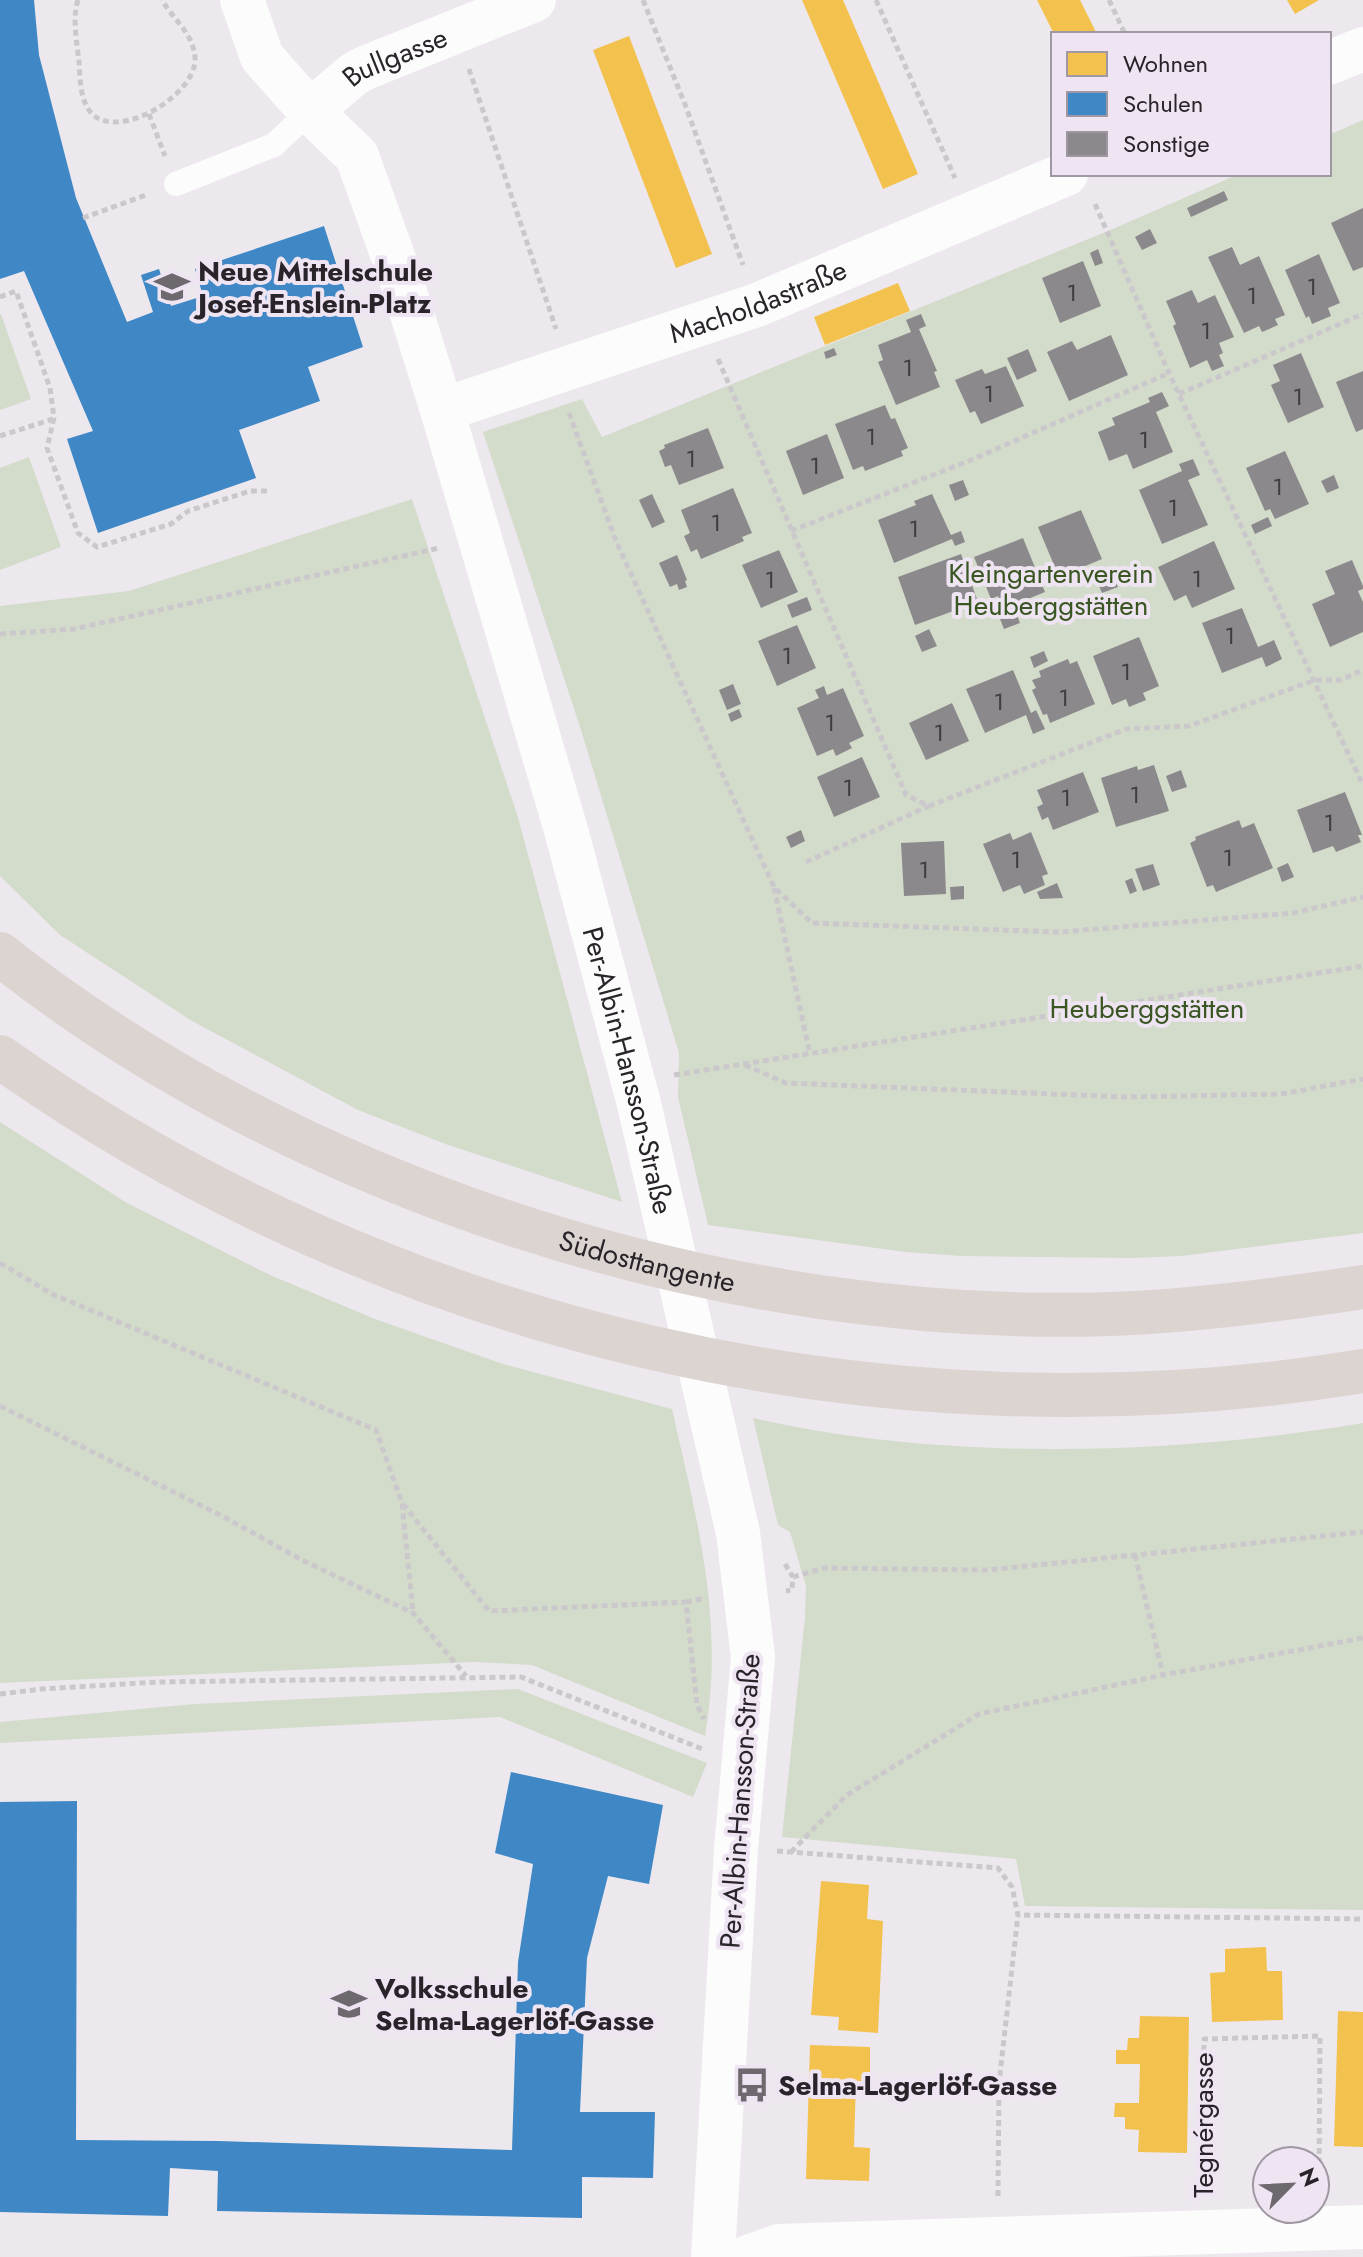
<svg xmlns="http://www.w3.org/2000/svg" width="1363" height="2257" viewBox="0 0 1363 2257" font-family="Jost,sans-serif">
	<rect width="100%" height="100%" fill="#ede8ee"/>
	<!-- green -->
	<path fill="#d3dccb" d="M1363 120V1233L1182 1256 1132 1258 961 1256 905 1252 708 1225 678 1097 679 1053 581 730 483 432 582 399 602 437 1108 231 1239 174H1329V135Z
		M1 314 31 399 0 410V315Z
		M29 457 61 547 0 570V468Z
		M412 499 517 814 622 1202 448 1145 358 1110 192 1021 60 935 0 876V606L129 591Z
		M0 1122 127 1203 270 1275 375 1319 503 1364 672 1409C697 1520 725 1621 705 1736L532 1665 474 1662 0 1683Z
		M753 1418C942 1462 1172 1455 1363 1423V1910L1025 1906 1016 1859 782 1837 805 1617 806 1586 790 1532 778 1525Z
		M518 1689 707 1763 693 1797 500 1717 0 1743V1722L194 1704Z"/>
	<!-- homes -->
	<path fill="#f2c14e" d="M802 0H843L918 174 883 189Z
		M1037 0H1080L1097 34H1054Z
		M1287 0H1319L1295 14Z
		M629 36 712 254 676 268 593 50Z
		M898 283 910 311 825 345 814 317Z
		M821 1881 869 1885 867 1919 883 1921 878 2033 838 2030 839 2017 811 2015Z
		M1266 1947 1267 1971H1282L1283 2020 1212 2022 1210 1973 1225 1972V1949Z
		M1338 2011 1363 2012V2147L1334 2146Z
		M1140 2016 1189 2017 1187 2153 1138 2152 1139 2130 1125 2129V2117H1114L1115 2103H1139L1140 2064H1116V2050H1127L1128 2038H1139Z
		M810 2045 870 2047V2081H856L854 2147 870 2148 869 2181 806 2179Z"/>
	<!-- schools -->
	<path fill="#3f88c5" d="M0 0H34L39 55 76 198 127 322 153 312 141 275 159 269 171 306 203 296 195 269 324 226 363 347 308 367 320 401 239 430 256 478 98 533 67 439 93 431 24 271 0 279Z
		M511 1772 663 1805 649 1884 608 1876 587 1958 580 2112H655L653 2178 582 2177V2218L217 2211 218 2171 170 2168 168 2216 0 2212V1802L77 1801 76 2140 219 2141 512 2150 518 1962 533 1864 495 1853Z"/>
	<!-- building -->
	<path fill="#8c898d" d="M1224 191 1228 200 1191 217 1187 208Z
		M1363 208V267L1353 271 1331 223Z
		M1150 229 1157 243 1142 250 1135 237Z
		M1232 247 1240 265 1259 256 1285 315 1275 319 1278 325 1262 332 1259 326 1244 333 1208 257Z
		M1098 249 1103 263 1095 266 1090 253Z
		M1319 254 1340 303 1328 308 1331 316 1312 324 1309 316 1306 318 1285 270Z
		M1083 261 1101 306 1060 323 1042 278Z
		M1192 290 1198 303 1215 295 1234 337 1219 343 1223 353 1219 355 1224 366 1212 371 1207 360 1190 368 1173 326 1176 324 1166 301Z
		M921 314 926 326 919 329 937 371 934 372 940 387 896 405 878 362 883 360 878 345 911 332 906 320Z
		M1111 335 1128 375 1069 401 1047 352 1072 341 1077 350Z
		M834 348 837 355 826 359 824 352Z
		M1028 349 1037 371 1017 380 1007 358Z
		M1301 353 1324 407 1288 423 1271 385 1280 381 1273 365Z
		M1006 366 1024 406 981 424 975 411 970 413 955 380 982 369 985 374Z
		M1363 371V429L1356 432 1336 382Z
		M1162 392 1169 406 1156 412 1173 452 1133 469 1127 454 1109 461 1098 432 1115 425 1112 418 1150 402 1148 398Z
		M885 405 891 419 895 418 908 448 901 451 903 456 865 471 863 466 853 470 835 424Z
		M708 428 724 468 679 485 671 465 665 467 659 451 665 448 664 445Z
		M827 434 844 478 803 495 786 451Z
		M1285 451 1309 504 1275 519 1270 509 1265 511 1246 468Z
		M1193 459 1200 475 1188 480 1208 525 1162 544 1139 490 1182 471 1179 464Z
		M1334 475 1339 488 1327 493 1321 481Z
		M963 480 969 495 955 501 949 485Z
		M733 488 752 533 742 537 744 541 701 559 697 549 691 552 684 536 690 533 681 510Z
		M652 494 665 522 652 528 639 500Z
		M932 494 951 535 961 531 965 542 955 546 952 539 894 563 878 520 916 505 914 501Z
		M1081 510 1102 559 1059 577 1038 527Z
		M1268 517 1272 526 1255 534 1251 525Z
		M1023 538 1045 592 1003 609 998 596 991 599 974 557Z
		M1214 541 1235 589 1192 608 1186 595 1174 601 1158 567Z
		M779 550 798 592 761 608 742 565Z
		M961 554 978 602 915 625 898 577Z
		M677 555 687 580 685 581 687 587 679 590 677 584 670 587 659 563Z
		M1352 560 1363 586V589L1358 591 1363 602V632L1330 647 1312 604 1335 594 1325 571Z
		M1111 572 1118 587 1102 593 1096 579Z
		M807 597 812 610 792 618 787 605Z
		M1014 607 1020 623 1004 629 998 614Z
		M1242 608 1258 647 1274 640 1282 659 1266 667 1262 657 1222 673 1202 623Z
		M797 625 816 668 777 686 758 641Z
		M929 629 937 646 922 652 915 636Z
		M1139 637 1159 686 1143 693 1146 700 1129 707 1126 699 1112 705 1093 656Z
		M1044 651 1048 661 1034 668 1030 657Z
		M1068 659 1070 664 1077 661 1095 704 1050 723 1047 714 1043 715 1032 690 1036 688 1032 680 1041 677 1039 671Z
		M1013 670 1031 713 1036 710 1045 729 1033 734 1026 715 985 733 966 689Z
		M733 684 741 704 727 710 719 690Z
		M824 686 827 695 843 688 864 736 849 743 852 748 836 756 833 749 817 756 797 708 819 698 815 690Z
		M952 703 969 741 926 760 909 723Z
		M739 709 742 717 731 722 728 714Z
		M862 757 880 797 834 817 817 777Z
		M1154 765 1169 811 1116 827 1101 778 1137 766 1138 770Z
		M1181 770 1187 787 1172 792 1166 776Z
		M1083 772 1099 812 1053 830 1048 817 1042 820 1037 807 1043 804 1037 790Z
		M1345 792 1362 835H1358L1361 842 1336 852 1333 846 1313 853 1297 810Z
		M1239 820 1242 828 1254 823 1273 868 1216 892 1213 885 1207 887 1190 843 1196 840 1195 837Z
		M801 830 805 841 791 848 786 837Z
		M1031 832 1048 874 1042 876 1045 885 1024 894 1020 885 1003 892 983 844 1010 833 1013 840Z
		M944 841 946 894 904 896 901 843Z
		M1288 863 1294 877 1282 882 1277 868Z
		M1153 864 1160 885 1143 891 1135 869Z
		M1132 878 1137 891 1130 894 1125 881Z
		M1057 883 1063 898 1040 899 1037 892Z
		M964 886V899L951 900 950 887Z"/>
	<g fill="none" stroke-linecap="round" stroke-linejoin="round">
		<!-- path -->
		<path stroke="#cbc8cc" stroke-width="5" stroke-dasharray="6 4" stroke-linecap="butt" d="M78 0C72 18 77 43 79 61 80 78 80 102 92 114 120 141 198 94 195 57 192 31 174 21 162 0
			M643 0 686 107 743 265
			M876 0 955 178
			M1109 0 1125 34
			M469 69 556 329
			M149 114 165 156
			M1095 204 1169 373 1363 785
			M83 218 146 195
			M0 297 16 291 50 388 54 418 47 448 78 533 97 547 171 524 188 511 250 491H268
			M718 359 906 795 929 806 1126 729 1189 726 1315 680H1340L1363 670
			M1179 394 1363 314
			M569 413 616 541 774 887 812 923 1059 932 1293 913 1363 897
			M0 436 53 419
			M791 531 971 460 1169 373
			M0 634 74 629 439 548
			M806 862 929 806
			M774 888 810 1054
			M745 1065 786 1083 1126 1097 1281 1094 1363 1079
			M674 1075 1363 966
			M0 1263 52 1294 376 1430 402 1503 413 1613
			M0 1406 224 1517 302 1560 413 1613 466 1676
			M403 1504 489 1611 686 1602 697 1705 704 1719
			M1135 1555 1163 1675
			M785 1564 793 1577 792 1590 786 1591
			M793 1577 824 1568 987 1570 1363 1532
			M686 1602 705 1598
			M0 1694 42 1689 158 1682 521 1677 705 1750
			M777 1851 998 1868 1012 1887 1018 1915 1363 1919
			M791 1852 847 1795 979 1714 1163 1675 1363 1638
			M1203 2191 1204 2039 1320 2036 1319 2186
			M998 2196 999 2083 1018 1915"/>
		<!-- service -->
		<path stroke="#fcfcfc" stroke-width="24" d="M176 184 274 145 310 111"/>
		<!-- minor -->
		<g stroke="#fcfcfc" stroke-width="44">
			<path d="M1329 63 1363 49"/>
			<path id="s1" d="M310 111 354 74 365 68 534 0"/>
			<path id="s2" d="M442 410 757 305 1066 174"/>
			<path d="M748 2257 779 2246 1363 2227"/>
		</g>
		<!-- tertiary -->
		<path stroke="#fcfcfc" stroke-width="44" id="s3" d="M242 0 262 57 310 111 357 156 400 276 442 410 566 830 639 1104 738 1533 753 1657 736 1849 713 2257"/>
		<!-- motorway -->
		<g stroke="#dcd4d0" stroke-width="44">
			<path id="s4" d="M0 954C300 1192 729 1327 1111 1314 1195 1311 1279 1300 1363 1287"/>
			<path d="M0 1057C393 1335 888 1449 1363 1371"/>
		</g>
	</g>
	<!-- icons -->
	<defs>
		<g id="school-bare" transform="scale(2.76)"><path d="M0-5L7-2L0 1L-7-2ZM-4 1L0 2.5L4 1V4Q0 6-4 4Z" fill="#6d696e" stroke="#efe4f2" stroke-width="2.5" paint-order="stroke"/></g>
		<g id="bus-bare" transform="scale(2.76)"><path d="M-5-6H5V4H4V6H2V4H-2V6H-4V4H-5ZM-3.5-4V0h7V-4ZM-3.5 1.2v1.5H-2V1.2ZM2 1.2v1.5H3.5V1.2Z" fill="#6d696e" stroke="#efe4f2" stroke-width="2.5" paint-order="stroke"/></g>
	</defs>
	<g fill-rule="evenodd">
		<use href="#school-bare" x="172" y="287"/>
		<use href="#school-bare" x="349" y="2004"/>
		<use href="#bus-bare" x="752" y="2085"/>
	</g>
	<g text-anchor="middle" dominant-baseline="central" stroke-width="8" stroke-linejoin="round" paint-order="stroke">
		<!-- number labels -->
		<g font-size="24" fill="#413d42">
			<text x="1312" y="286">1</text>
			<text x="1072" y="292">1</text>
			<text x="1252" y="295">1</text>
			<text x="1206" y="330">1</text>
			<text x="908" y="367">1</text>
			<text x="989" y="393">1</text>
			<text x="1298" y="396">1</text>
			<text x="871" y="436">1</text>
			<text x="1144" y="439">1</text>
			<text x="691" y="458">1</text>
			<text x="815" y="465">1</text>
			<text x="1278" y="486">1</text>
			<text x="1173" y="507">1</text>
			<text x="716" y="522">1</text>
			<text x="914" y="528">1</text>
			<text x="1197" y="578">1</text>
			<text x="770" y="579">1</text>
			<text x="1230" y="635">1</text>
			<text x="787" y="655">1</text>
			<text x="1126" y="671">1</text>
			<text x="1064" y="697">1</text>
			<text x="999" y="701">1</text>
			<text x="830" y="722">1</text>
			<text x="939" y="732">1</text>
			<text x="848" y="787">1</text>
			<text x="1135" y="794">1</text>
			<text x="1066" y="797">1</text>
			<text x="1329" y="822">1</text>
			<text x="1228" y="857">1</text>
			<text x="1016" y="859">1</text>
			<text x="924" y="869">1</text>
		</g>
		<!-- street labels -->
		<g font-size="28" fill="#282429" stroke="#efe4f2">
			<text stroke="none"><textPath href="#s1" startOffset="102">Bullgasse</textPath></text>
			<text stroke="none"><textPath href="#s2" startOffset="334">Macholdastraße</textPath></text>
			<text stroke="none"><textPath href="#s3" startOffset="1152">Per-Albin-Hansson-Straße</textPath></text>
			<text stroke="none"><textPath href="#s4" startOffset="722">Südosttangente</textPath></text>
			<text transform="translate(740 1801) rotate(-86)">Per-Albin-Hansson-Straße</text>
			<text transform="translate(1203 2125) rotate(-90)">Tegnérgasse</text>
		</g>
		<!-- poi labels -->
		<g font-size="28" font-weight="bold" fill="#282429" stroke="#efe4f2" text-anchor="start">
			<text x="198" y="271">Neue Mittelschule<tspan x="198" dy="32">Josef-Enslein-Platz</tspan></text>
			<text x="375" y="1988">Volksschule<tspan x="375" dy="32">Selma-Lagerlöf-Gasse</tspan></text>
			<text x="778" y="2085">Selma-Lagerlöf-Gasse</text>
		</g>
		<!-- park labels -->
		<g font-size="28" fill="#3a5622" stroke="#efe4f2">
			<text x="1051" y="573">Kleingartenverein<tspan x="1051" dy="32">Heuberggstätten</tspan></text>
			<text x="1147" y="1008">Heuberggstätten</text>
		</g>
	</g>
	<!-- legend -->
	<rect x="1051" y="32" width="280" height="144" fill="#efe4f2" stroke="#9f97a2" stroke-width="2"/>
	<rect x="1067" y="52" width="40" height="24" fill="#f2c14e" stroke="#9f97a2" stroke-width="2"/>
	<text x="1123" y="72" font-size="24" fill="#282429">Wohnen</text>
	<rect x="1067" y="92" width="40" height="24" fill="#3f88c5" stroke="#9f97a2" stroke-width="2"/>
	<text x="1123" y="112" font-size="24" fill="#282429">Schulen</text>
	<rect x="1067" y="132" width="40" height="24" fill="#8c898d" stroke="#9f97a2" stroke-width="2"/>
	<text x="1123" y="152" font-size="24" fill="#282429">Sonstige</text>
	<!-- north arrow -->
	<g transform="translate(1291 2185) rotate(66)"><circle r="38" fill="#efe4f2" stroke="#9f97a2" stroke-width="2"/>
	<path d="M0-6L14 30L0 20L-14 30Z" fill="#6d696e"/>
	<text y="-12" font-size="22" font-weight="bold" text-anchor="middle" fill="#282429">N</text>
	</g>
</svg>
